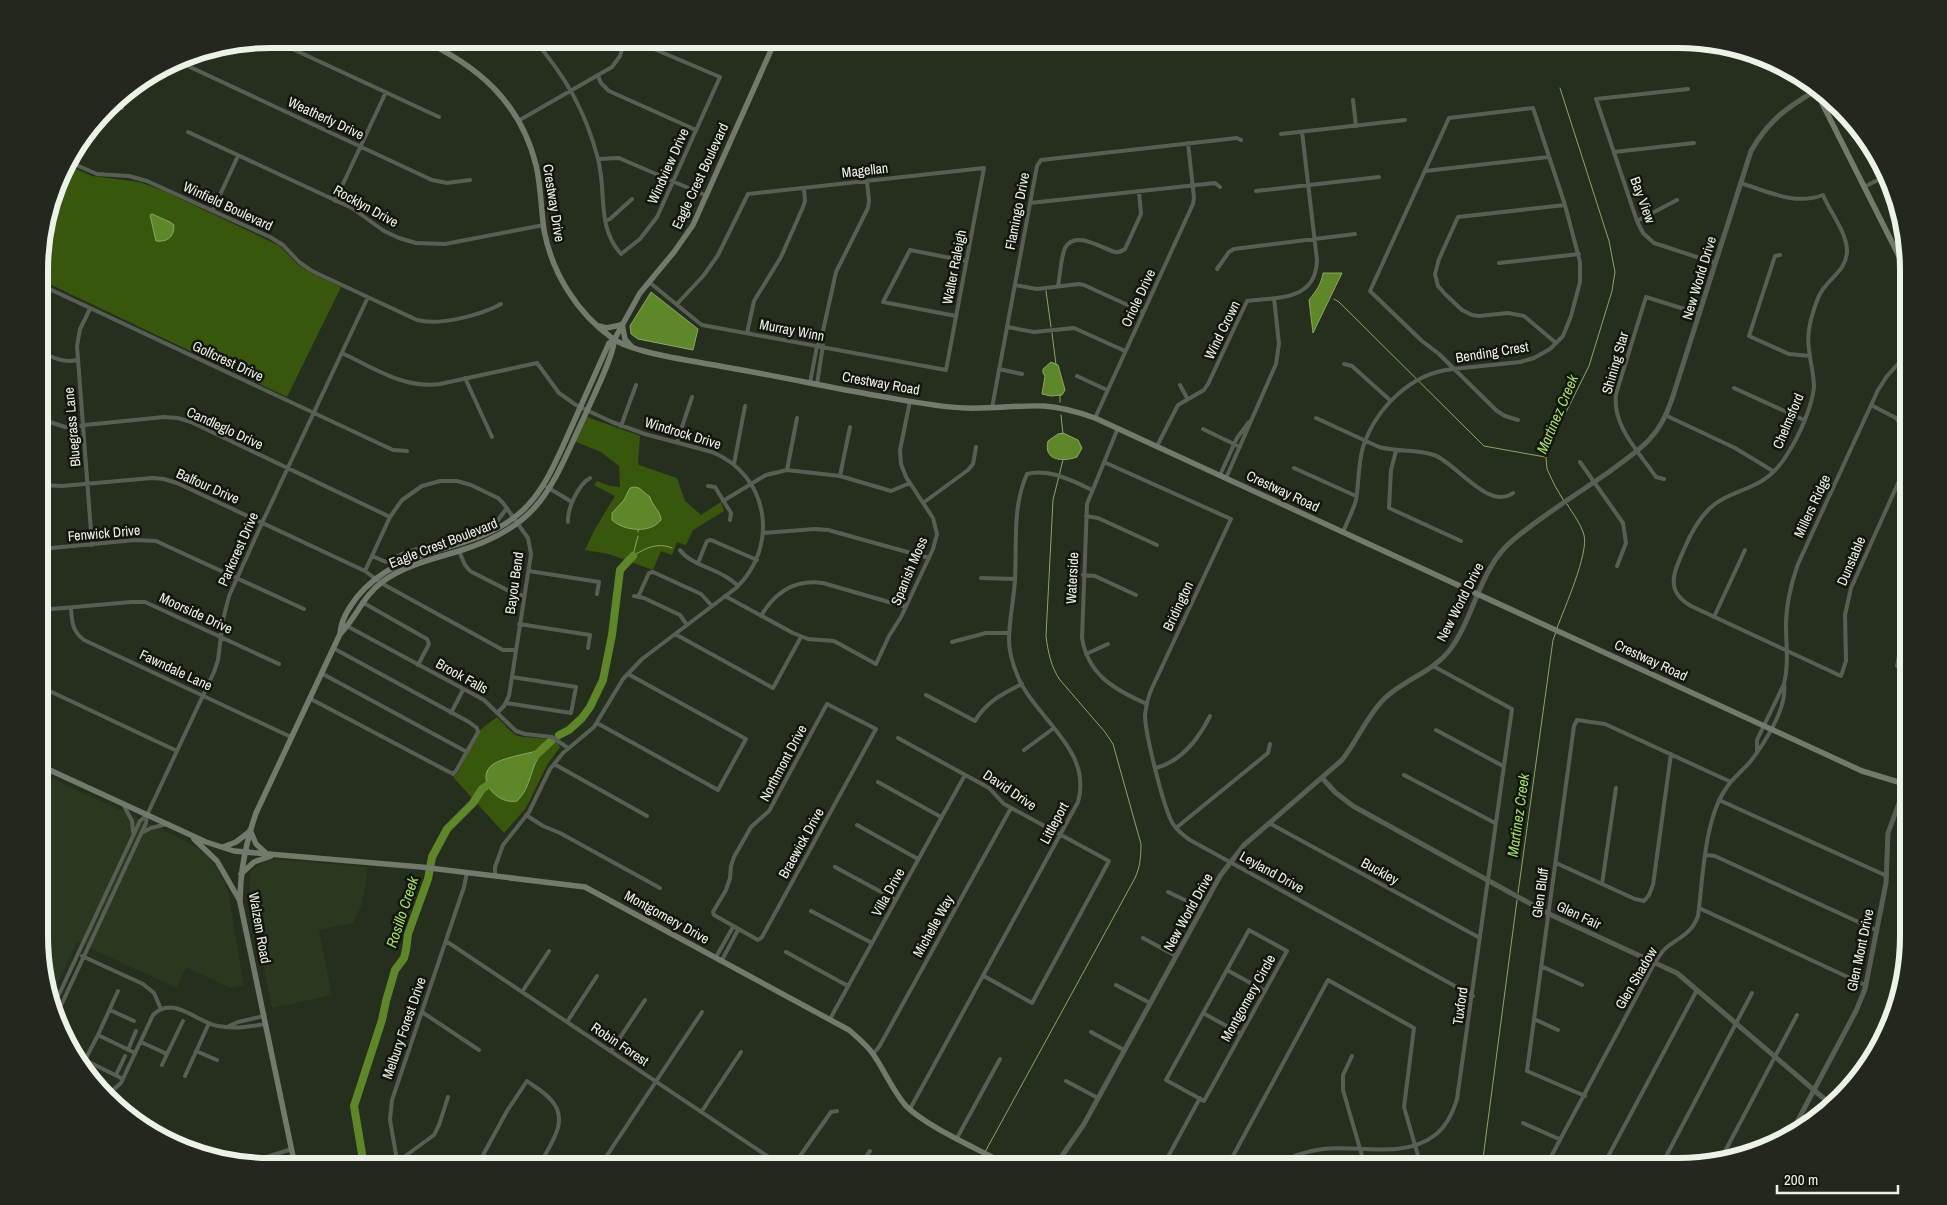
<svg xmlns="http://www.w3.org/2000/svg" width="1947" height="1205" viewBox="0 0 1947 1205" font-family="'Archivo Narrow',sans-serif">
	<rect width="100%" height="100%" fill="#262f1e"/>
	<!-- built -->
	<path fill="#2b371f" d="M41 773 186 841 206 854 219 871 228 892 244 985 230 988 186 967 177 988 77 942 52 995 41 965Z
		M268 859 368 867 362 904 353 923 319 930 332 995 272 1008 249 891 251 871Z"/>
	<!-- green -->
	<path fill="#39570c" d="M65 164 92 176 139 182 164 191 280 246 297 264 311 273 341 287 287 397 41 280V240L63 167Z
		M587 417 640 436 638 462 639 465 677 478 685 501 701 515 721 502 724 511 693 530 686 545 677 542 672 555 661 551 653 570 609 554 585 550 595 529 615 496 594 485 597 481 610 486 620 487 619 466 601 452 574 441Z
		M497 717C504 723 510 733 518 736 530 739 555 736 560 747L547 765 526 808 504 833 453 777 458 773 480 730Z"/>
	<!-- water -->
	<path fill="#5e872a" stroke="#89a763" d="M152 214 170 222 174 225C174 238 167 242 156 241L150 215Z
		M1323 273H1342L1313 333 1309 300C1316 291 1321 285 1323 273Z
		M651 292 698 329 693 350 638 339 631 334 630 326Z
		M1051 362 1058 365 1065 390 1062 395 1051 396 1042 394 1045 376 1043 373V369Z
		M1063 433 1078 440 1082 448 1077 457C1063 462 1043 461 1048 441L1058 434Z
		M634 487 639 488 650 497C652 506 661 511 661 520 650 534 624 531 612 520V513L624 500 630 488Z
		M540 750 542 753C530 765 532 787 517 801 499 805 478 783 489 768 496 758 528 754 540 750Z"/>
	<g fill="none" stroke-linecap="round" stroke-linejoin="round">
		<!-- stream -->
		<path stroke="#89a763" stroke-width="1" d="M1560 88 1609 241 1615 272 1612 291 1589 366 1555 434 1546 458 1547 469 1555 486 1564 501
			M1046 291 1051 327
			M1334 299 1339 302 1484 446 1545 457
			M1052 333 1056 365
			M1060 394V402
			M1061 415 1063 434
			M638 529V532
			M633 555 638 536
			M633 556C645 548 658 542 672 548
			M1557 628C1564 609 1589 553 1584 535 1581 524 1573 514 1567 504
			M1518 893 1553 640 1556 632
			M985 1152 1135 878C1140 867 1141 857 1141 844L1113 744 1105 732 1060 680C1051 667 1048 652 1046 636L1053 500 1063 460
			M977 1166 983 1155
			M1482 1166 1517 900"/>
		<!-- river -->
		<path stroke="#5e872a" stroke-width="8" d="M559 735 569 730 582 718 590 707 603 680 612 635 620 570 633 556
			M535 756 552 740
			M364 1166 354 1106 382 1020 386 1001 395 970 404 958 406 950 408 934 428 879 432 857 447 829 473 803 482 789 495 780"/>
		<!-- minor -->
		<path stroke="#595e55" stroke-width="4" d="M271 39 439 117
			M533 39C565 75 586 112 598 159 607 193 596 226 621 254L640 239 657 217 720 77 640 43 626 39
			M175 60 432 180 447 183 470 180
			M598 76 601 83 609 91 696 130
			M1688 89 1596 99 1637 221 1643 233 1654 243 1715 263
			M1353 100 1356 126
			M112 103 122 108
			M518 121 612 67 620 56 625 39
			M188 132 352 208 384 231 399 238 416 243 445 244 544 225
			M1281 134 1405 120
			M1614 152 1694 143
			M598 159 619 158 707 196
			M67 161 97 174 129 176 147 181 270 237 283 245 299 262 312 271 417 320C440 326 481 315 501 304
			M1425 171 1549 157
			M1740 183C1768 191 1794 206 1823 195 1830 212 1846 231 1847 250 1847 273 1825 279 1818 298 1812 314 1806 332 1809 349 1810 362 1814 374 1814 387 1812 407 1799 436 1788 453 1780 467 1767 480 1752 486 1737 493 1721 497 1709 509 1698 520 1691 533 1685 547 1675 570 1663 590 1691 606L1841 676 1846 661 1845 615 1851 588 1908 461
			M1864 187 1884 177
			M1256 191 1379 177
			M335 201 386 92
			M1030 203 1215 183 1220 187
			M213 210 238 156
			M605 221 610 219 632 199
			M1637 221 1677 200
			M1780 255 1775 256 1749 336 1789 354 1810 356
			M1499 263 1579 254
			M1217 269 1229 252 1234 249 1355 234
			M649 282 698 322 702 325 946 370 984 168 748 194 718 255 704 275 677 304
			M41 285 393 450 407 451
			M1015 285 1037 289 1079 284 1084 285 1143 312
			M1058 286C1060 276 1061 257 1065 248 1075 229 1103 249 1115 252 1119 253 1122 251 1125 249L1141 214 1139 191
			M90 309 80 329 77 346 92 545
			M956 316 883 302 910 250 966 261
			M1007 327 1034 332 1074 328 1125 351
			M747 333 754 301 781 257 803 207 805 201 804 188
			M1556 343 1524 316 1508 313 1479 316 1472 315 1462 310 1445 294 1438 286 1435 274 1439 259 1458 217 1565 205
			M41 352C53 358 64 363 78 360
			M342 353C374 368 404 389 440 384L537 363 559 393 576 405 612 422 645 434 712 452C769 475 780 546 736 588L642 659 623 679 594 727 563 753 550 769 529 812 503 845 495 867V875
			M1344 364 1352 366 1391 401
			M999 369 1022 374
			M1077 376 1107 390
			M465 378 492 437
			M810 383 817 346 821 340 836 272 868 208 869 201 867 181
			M817 384 823 345
			M1180 385 1187 398
			M1734 388 1804 420
			M1871 405 1896 418 1908 436
			M992 408 1037 166 1041 160 1237 138 1241 140
			M1665 415 1735 448 1773 471
			M1095 418 1193 204 1194 198 1188 143
			M1316 418 1379 447C1397 452 1416 449 1434 455 1455 462 1488 511 1513 493
			M41 419 65 427 164 417 178 418 191 422 390 517
			M621 426 636 385
			M1118 428 1087 504 1082 638C1088 675 1115 690 1147 704
			M1203 429 1240 447
			M677 442 692 397
			M1157 446 1178 405 1204 390 1208 384 1247 301C1278 297 1316 301 1317 260L1302 132
			M1396 451 1391 470 1389 508 1461 541
			M1104 462 1231 519 1152 688C1148 697 1146 706 1145 715 1145 733 1164 810 1173 824 1178 831 1184 836 1190 840L1473 996
			M1580 462 1623 523 1626 543 1617 566
			M734 464 745 406
			M1294 468 1356 496
			M787 470 797 418
			M1220 475 1237 438 1249 422
			M840 476 850 427
			M1226 478 1276 364 1279 344 1274 298
			M1664 479 1656 477C1639 452 1612 426 1616 394L1646 297 1700 314
			M41 485 62 486 152 478 164 479 177 483 365 571 381 583 503 650H516
			M708 486 715 487 731 513 730 520
			M547 487 572 502
			M723 501 766 475 787 470 840 476 891 491 910 483
			M923 503 968 470 973 464 976 447
			M1086 516 1098 518 1157 545
			M568 522C567 509 578 485 590 478
			M1343 532C1347 522 1353 511 1356 500 1359 483 1358 464 1363 447 1376 408 1411 373 1453 369L1520 362 1534 358 1550 349 1563 336 1571 316 1580 282V262L1565 205 1533 108 1449 118 1370 291 1422 341 1439 354 1497 411 1505 416 1518 420
			M763 533 815 529 828 530 929 558
			M41 549 135 540 156 541 304 609
			M680 550C691 566 722 569 738 586
			M459 551 465 565 470 571 511 592 524 596
			M372 556 386 562 402 554 491 525 498 520 507 508
			M698 563 707 541 711 540 757 560
			M365 571 390 517 402 500 422 486 440 481H457L471 485 498 498 503 503 528 538 531 554 509 696 504 706 497 713
			M529 571 599 582 597 594
			M1083 575 1095 576 1136 595
			M981 578 1015 579
			M634 596 644 598 680 615 687 625
			M725 596 793 633 808 639 834 641 876 664 889 636 901 617 933 549 937 534 933 518 906 477 901 464 900 450 910 401
			M638 597 649 573 653 572 701 594 712 606
			M362 602 427 639 429 644 418 665
			M1908 606 1897 666 1908 671
			M71 608C72 622 72 631 84 640L291 737
			M41 610 131 602H145L279 664
			M761 616C775 592 795 579 823 583L906 607
			M1714 617 1745 550
			M519 624 590 635 588 648
			M347 626 484 700 516 731 525 734 552 737 568 748
			M675 634 773 688 801 637
			M952 642 986 633H1009
			M1086 654 1108 644
			M321 673 467 752
			M1784 684C1789 664 1786 645 1786 625 1786 604 1791 584 1798 564L1878 390 1887 376 1908 353
			M41 687 177 751
			M926 695 975 721C986 702 1002 694 1022 684
			M309 698 453 774 456 771 478 732 477 728 469 722 333 648
			M506 703 571 713 576 687 512 677
			M827 704 876 729 762 937 758 940 714 915 713 912 726 890 730 878 731 866 734 857 751 827 769 811Z
			M451 713 463 690
			M597 723 718 790 746 739 628 674
			M1436 730 1503 766
			M898 738 989 788 1004 804 1109 861 1032 1003 984 976
			M1024 750 1054 728
			M554 764 647 816
			M1156 768C1182 761 1199 738 1210 716
			M1404 775 1495 823
			M878 782 941 817
			M1719 800 1887 876
			M123 804 132 821 133 832
			M526 815 543 826 560 833 660 888
			M1269 823 1480 938
			M857 825 918 859
			M1176 828 1268 753 1270 744
			M143 832 151 828 167 824
			M1706 855 1715 856 1876 930
			M1556 863 1635 899 1644 901 1649 895 1653 885 1671 754
			M835 867 896 900
			M1602 884 1616 788
			M1168 892 1202 908
			M1699 908 1865 985
			M811 911 872 943
			M1249 930 1287 951 1204 1101 1166 1080Z
			M1143 938 1176 956
			M446 941 782 1166
			M786 952 848 986
			M82 956 143 984 154 993 161 1009
			M716 957 733 927
			M722 960 738 930
			M1541 966 1582 985
			M1227 970 1265 991
			M1116 985 1150 1003
			M118 991 98 1035 135 1053
			M522 992 549 951
			M55 1003 140 821 147 815
			M110 1010 134 1021
			M58 1012 146 823 147 815 214 672 218 660 223 620 229 596 262 523 368 297
			M422 1012 479 1050
			M1203 1013 1241 1034
			M830 1019 965 775
			M1534 1019 1558 1030
			M567 1022 597 976
			M229 1026 238 1022 264 1016
			M1091 1032 1124 1050
			M98 1035 85 1060 123 1079
			M141 1042 167 1054 183 1021
			M128 1050 136 1031
			M196 1051 217 1060
			M611 1051 645 1000
			M873 1054 879 1047 1011 808
			M1352 1056 1343 1075V1090L1365 1166
			M162 1065 167 1054
			M116 1075 125 1056
			M185 1076 209 1023
			M1066 1081 1098 1098
			M105 1091 113 1090 121 1083 153 1015C173 994 197 1023 218 1026 235 1029 249 1027 265 1024
			M1585 1096 1527 1071 1574 726 1577 720 1605 724 1731 782
			M910 1109 1078 802C1093 750 1036 719 1018 677 1013 665 1009 652 1009 640 1009 619 1014 600 1015 579 1017 545 1012 507 1027 474 1049 468 1073 481 1092 490
			M702 1111 741 1052
			M1523 1123 1559 1139
			M957 1138 1000 1059
			M1722 1157 1797 1015
			M397 1162 434 1135 439 1125 448 1097
			M247 1163 292 1149
			M398 1166 390 1120 392 1100 464 887 467 872
			M477 1166 507 1111 527 1081C535 1087 546 1093 552 1101 570 1122 549 1146 539 1166
			M600 1166 702 1012
			M664 1166 666 1163
			M793 1166 831 1112 837 1111
			M859 1166 870 1151
			M1163 1166 1200 1098
			M1244 1166 1233 1156 1328 980 1414 1028 1404 1107 1421 1166
			M1276 1166C1290 1156 1306 1151 1323 1149 1358 1145 1405 1159 1435 1135 1447 1126 1453 1112 1457 1099L1512 709 1433 666
			M1546 1166 1655 962C1659 957 1662 951 1667 947 1680 937 1692 933 1698 916 1703 879 1704 818 1727 787 1733 778 1742 771 1750 762 1764 744 1788 707 1784 684L1757 740V752
			M1603 1166 1697 990
			M1661 1166 1752 993"/>
		<!-- tertiary -->
		<path stroke="#595e55" stroke-width="5" d="M1322 778 1336 793 1353 806 1549 914 1677 973 1828 1102
			M1789 1137 1856 1011 1865 989 1886 883 1888 833 1906 784
			M1055 1166 1084 1124 1220 876 1244 845 1342 760C1358 740 1367 715 1385 698 1405 679 1431 673 1449 651 1475 617 1479 568 1513 540 1543 515 1577 494 1609 472 1622 462 1636 453 1648 441 1659 430 1667 414 1672 399L1751 151C1768 121 1786 108 1815 91"/>
		<!-- secondary -->
		<path stroke="#737a6c" stroke-width="5.5" d="M420 39C477 65 520 101 536 165 541 187 541 208 544 230 552 273 577 313 612 338 634 354 696 361 725 367 777 376 828 387 879 396 908 401 937 407 965 408 992 409 1018 405 1044 406 1061 407 1078 412 1095 418L1862 771 1908 785
			M1808 80 1821 101 1908 274
			M622 324 625 339 632 347
			M599 326 606 328 621 325
			M340 634C341 620 348 609 357 597 402 542 473 556 522 511 544 491 555 463 567 437 581 406 595 375 609 343L614 340 640 293 674 252 693 225 776 39
			M41 766 206 842 234 851 421 867 585 887 849 1030C858 1038 867 1045 873 1054 885 1071 892 1090 906 1106 930 1129 979 1149 1009 1166
			M250 830 256 844 267 854
			M194 839 217 861 240 901
			M223 847 236 842 249 832
			M241 874 254 862 271 856
			M295 1166 240 902C240 871 246 842 256 813L340 634C356 618 363 596 382 582 405 565 433 559 459 551 543 525 551 487 586 413 592 399 615 353 614 340"/>
	</g>
	<g text-anchor="middle" dominant-baseline="central" stroke-width="5" stroke-linejoin="round" paint-order="stroke">
		<!-- street labels -->
		<g font-size="14" fill="#ecf2e7" stroke="#12160e">
			<text transform="translate(326 118) rotate(25)">Weatherly Drive</text>
			<text transform="translate(668 166) rotate(-66)">Windview Drive</text>
			<text transform="translate(865 170) rotate(-6)">Magellan</text>
			<text transform="translate(700 176) rotate(-65)">Eagle Crest Boulevard</text>
			<text transform="translate(1643 200) rotate(70)">Bay View</text>
			<text transform="translate(554 203) rotate(81)">Crestway Drive</text>
			<text transform="translate(228 206) rotate(25)">Winfield Boulevard</text>
			<text transform="translate(366 206) rotate(29)">Rocklyn Drive</text>
			<text transform="translate(1017 211) rotate(-79)">Flamingo Drive</text>
			<text transform="translate(954 267) rotate(-79)">Walter Raleigh</text>
			<text transform="translate(1699 278) rotate(-73)">New World Drive</text>
			<text transform="translate(1138 298) rotate(-65)">Oriole Drive</text>
			<text transform="translate(792 330) rotate(11)">Murray Winn</text>
			<text transform="translate(1222 330) rotate(-64)">Wind Crown</text>
			<text transform="translate(1492 352) rotate(-9)">Bending Crest</text>
			<text transform="translate(228 361) rotate(25)">Golfcrest Drive</text>
			<text transform="translate(1615 363) rotate(-74)">Shining Star</text>
			<text transform="translate(881 383) rotate(10)">Crestway Road</text>
			<text transform="translate(1788 421) rotate(-67)">Chelmsford</text>
			<text transform="translate(72 427) rotate(-95)">Bluegrass Lane</text>
			<text transform="translate(225 428) rotate(25)">Candleglo Drive</text>
			<text transform="translate(683 433) rotate(17)">Windrock Drive</text>
			<text transform="translate(208 486) rotate(24)">Balfour Drive</text>
			<text transform="translate(1283 491) rotate(25)">Crestway Road</text>
			<text transform="translate(1812 506) rotate(-65)">Millers Ridge</text>
			<text transform="translate(104 533) rotate(-5)">Fenwick Drive</text>
			<text transform="translate(443 543) rotate(-21)">Eagle Crest Boulevard</text>
			<text transform="translate(238 549) rotate(-66)">Parkcrest Drive</text>
			<text transform="translate(1851 561) rotate(-67)">Dunstable</text>
			<text transform="translate(909 571) rotate(-67)">Spanish Moss</text>
			<text transform="translate(1072 578) rotate(-87)">Waterside</text>
			<text transform="translate(514 583) rotate(-82)">Bayou Bend</text>
			<text transform="translate(1460 602) rotate(-63)">New World Drive</text>
			<text transform="translate(1178 606) rotate(-65)">Bridington</text>
			<text transform="translate(196 613) rotate(25)">Moorside Drive</text>
			<text transform="translate(1651 660) rotate(25)">Crestway Road</text>
			<text transform="translate(176 670) rotate(25)">Fawndale Lane</text>
			<text transform="translate(462 676) rotate(29)">Brook Falls</text>
			<text transform="translate(783 763) rotate(-62)">Northmont Drive</text>
			<text transform="translate(1010 790) rotate(34)">David Drive</text>
			<text transform="translate(1054 823) rotate(-62)">Littleport</text>
			<text transform="translate(801 843) rotate(-61)">Braewick Drive</text>
			<text transform="translate(1380 871) rotate(29)">Buckley</text>
			<text transform="translate(1272 872) rotate(29)">Leyland Drive</text>
			<text transform="translate(888 892) rotate(-61)">Villa Drive</text>
			<text transform="translate(1540 893) rotate(-82)">Glen Bluff</text>
			<text transform="translate(1188 912) rotate(-61)">New World Drive</text>
			<text transform="translate(1579 915) rotate(25)">Glen Fair</text>
			<text transform="translate(667 917) rotate(29)">Montgomery Drive</text>
			<text transform="translate(933 926) rotate(-61)">Michelle Way</text>
			<text transform="translate(260 928) rotate(80)">Walzem Road</text>
			<text transform="translate(1860 950) rotate(-78)">Glen Mont Drive</text>
			<text transform="translate(1636 978) rotate(-60)">Glen Shadow</text>
			<text transform="translate(1248 998) rotate(-61)">Montgomery Circle</text>
			<text transform="translate(1460 1006) rotate(-82)">Tuxford</text>
			<text transform="translate(404 1028) rotate(-71)">Melbury Forest Drive</text>
			<text transform="translate(620 1044) rotate(34)">Robin Forest</text>
		</g>
		<!-- water labels -->
		<g font-size="15" font-style="italic" fill="#a5dd67" stroke="#12160e">
			<text transform="translate(1557 414) rotate(-67)">Martinez Creek</text>
			<text transform="translate(1518 815) rotate(-82)">Martinez Creek</text>
			<text transform="translate(402 912) rotate(-72)">Rosillo Creek</text>
		</g>
	</g>
	<!-- crop -->
	<path d="M0 0H1947V1205H0ZM270 48H1678A222 222 0 0 1 1900 270V936A222 222 0 0 1 1678 1158H270A222 222 0 0 1 48 936V270A222 222 0 0 1 270 48Z" fill="#23281f" fill-rule="evenodd"/>
	<path fill="none" stroke="#ecf2e7" stroke-width="6" d="M270 48H1678A222 222 0 0 1 1900 270V936A222 222 0 0 1 1678 1158H270A222 222 0 0 1 48 936V270A222 222 0 0 1 270 48Z"/>
	<!-- scale -->
	<path d="M1777 1185v8h121v-8" fill="none" stroke="#ecf2e7" stroke-width="2.5"/>
	<text x="1784" y="1185" font-size="15" fill="#ecf2e7" stroke="#12160e" stroke-width="4" paint-order="stroke">200 m</text>
</svg>
